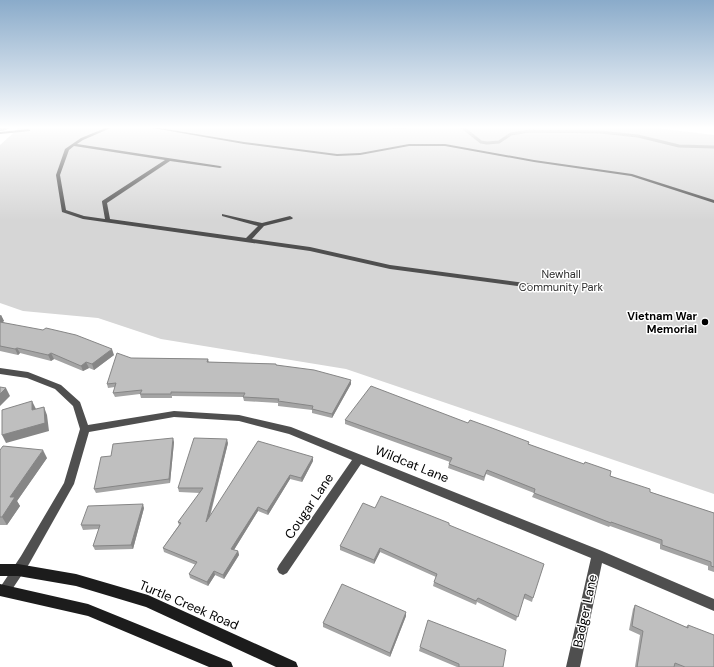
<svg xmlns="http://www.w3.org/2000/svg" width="714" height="667" viewBox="0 0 714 667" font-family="'DM Sans',sans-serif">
	<rect width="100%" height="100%" fill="#fff"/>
	<!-- green -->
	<path fill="#d6d6d6" d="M20 127H648L714 135V494L346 369 161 339 98 318 23 311 0 303V145Z"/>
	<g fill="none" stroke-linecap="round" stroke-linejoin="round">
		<!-- stream -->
		<path stroke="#9d9d9d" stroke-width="3" d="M393 127H405
			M462 127 481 142 487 143 499 142 511 134 529 131 600 132 638 136 679 146 714 147"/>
		<!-- lane -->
		<path fill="#4f4f4f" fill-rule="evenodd" d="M108 127H113L83 140 77 144 220 166 222 167 220 168 170 161 107 203 110 219 246 238 258 226 222 216V214L262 223 290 216 293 218 292 219 264 226 252 239 310 247 390 265 540 285 543 287 540 289 390 269 310 251 83 219 62 212 56 175 65 149 81 138ZM74 146 165 160 102 201V202L105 219 84 216 66 210 60 175 69 150Z
			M147 127H154L244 142 337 154 360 153 409 144H445L534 160 632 174 714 200V203L631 176 534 162 445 146H409L360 155 337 156 244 144Z"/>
		<!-- street -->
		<path fill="#4f4f4f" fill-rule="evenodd" d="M28 129 30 130V131L0 134V132Z
			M0 368 28 372 61 385 80 402 88 425 174 411 239 415 291 427 602 551 714 599V611L602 563 580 667H566L591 558 361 464 287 573 283 575 279 573 277 569 279 565 352 460 289 434 239 421 174 417 89 432 74 484 29 564 9 594 5 596 1 594V586L21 556 64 483 80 429 73 406 55 389 27 378 0 374Z"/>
		<!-- secondary -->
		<path fill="#1c1c1c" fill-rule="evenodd" d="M0 564H18L76 574 148 595 296 662 298 667H276L146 607 76 586 18 576H0Z
			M0 584 88 604 231 662 233 667H209L88 616 0 596Z"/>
	</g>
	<!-- wall -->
	<path fill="#a4a4a4" d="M0 315H1L4 321 2 322 114 355 94 370 89 368 83 371 54 359 51 361 20 353 18 355 0 351Z
		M131 358 208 359 209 362 276 364V365L351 384 332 418 312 413V410L278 406V403L244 401 243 397 172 396V398H141L140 394 115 397 113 393 115 387 108 388 107 384Z
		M345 420 468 423 528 444 610 476 650 492 714 513V572L708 570V566L660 549V544L610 526 609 527 532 497 534 493 486 474 484 481 448 468 449 464 450 462 345 424Z
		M174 442 170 483 96 493 94 489 111 456Z
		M228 443 210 517 313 461 302 482 290 479 268 515 258 511 234 550 238 551 239 555 224 579 215 575 208 586 190 578 189 574 196 565 164 552 163 548 179 525 178 522 200 493 179 492 178 488Z
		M0 450 47 458 17 501 20 506 7 525H0Z
		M144 508 133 549 95 550 93 546 99 529 83 530 81 525Z
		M375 508 449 525 533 598 532 602 523 598 516 621 477 602 476 605 433 586 434 582 436 577 380 552 374 564 340 550V546Z
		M635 605 686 627 688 625 714 667H635L640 635 629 630 633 609Z
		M406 616 390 657 323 627V623Z
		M420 647 503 667H457L419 651Z"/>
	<!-- shaded-wall -->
	<path fill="#868686" d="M0 127H11L6 130 0 131Z
		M1 315 4 321 0 324V316Z
		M17 348 20 353 18 355 15 349Z
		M112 349 114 355 94 370 92 364Z
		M51 353 54 359 51 361 48 355Z
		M86 362 89 368 83 371 81 366Z
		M351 380V384L332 418V414Z
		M6 388 10 396 0 406V394Z
		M32 401 36 409 32 410Z
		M44 407 47 415 49 431 6 443 2 435Z
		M173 438 174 442 170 483 169 479Z
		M227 439 228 443 207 526 206 522Z
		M43 450 47 458 17 501 20 506 7 525 2 517 10 497Z
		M313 457V461L302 482 301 478Z
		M290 475V479L268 515 267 511Z
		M143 504 144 508 133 549 131 545Z
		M258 507V511L232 553 231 549Z
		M380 548V552L374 564V560Z
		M238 551 239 555 224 579 223 575Z
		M214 571 215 575 208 586 207 582Z
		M406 612V616L390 657V653Z"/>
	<!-- building -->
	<path fill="#bfbfbf" stroke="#868686" d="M0 322 43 330 46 328 76 335 112 349 92 364 86 362 81 366 51 353 48 355 17 348 15 349 0 346Z
		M117 353 131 358 208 359 207 362 276 364V365L314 370 351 380 332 414 312 409 313 406 278 401 279 399 243 397 245 393 171 392V394H140L142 390 113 393 116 383 107 384Z
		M371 386 468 423 470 420 492 428 529 442 528 444 584 464 585 462 611 471 610 476 650 489V492L714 513V567L711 566V562L662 545V540L611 522V523L534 493 535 489 487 470 484 477 449 464 452 458 345 420Z
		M0 387 6 388 0 394Z
		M32 401V410L44 407 45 423 2 435V410Z
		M173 438 169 479 94 489 101 457 111 456 113 444Z
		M194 438 227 439 206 522 258 441 313 457 301 478 290 475 267 511 258 507 231 549 238 551 223 575 214 571 207 582 189 574 197 562 163 548 181 523 178 522 203 488H178Z
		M3 446 43 450 10 497H15L2 517H0V450Z
		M381 496 449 523V525L544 564 533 598 525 594 518 617 478 598 476 601 434 582 437 574 380 548 374 560 340 546 363 503 375 508Z
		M143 504 131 545 93 546 100 525H81L88 506Z
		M342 584 406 612 390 653 323 623Z
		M635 605 688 628V625L714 635V667H685L675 663 674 667H637L643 631 632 626Z
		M428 620 506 650 503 667H459V664L420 647Z"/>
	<!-- sky -->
	<linearGradient id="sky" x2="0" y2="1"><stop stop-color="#8aabca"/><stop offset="0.58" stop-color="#fff"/><stop offset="1" stop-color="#fff" stop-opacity="0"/></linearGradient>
	<rect width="714" height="220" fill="url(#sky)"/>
	<!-- markers -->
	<circle fill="#000" stroke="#fff" stroke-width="1.5" cx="705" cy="322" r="4"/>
	<g text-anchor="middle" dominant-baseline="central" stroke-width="3" stroke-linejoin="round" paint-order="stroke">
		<!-- park labels -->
		<g font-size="11" fill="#2d2d2d" stroke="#fff">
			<text x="561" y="274">Newhall<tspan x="561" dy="13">Community Park</tspan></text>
		</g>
		<!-- poi labels -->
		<g font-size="11" font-weight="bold" fill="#000" stroke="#fff" text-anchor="end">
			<text x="697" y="316">Vietnam War<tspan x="697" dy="13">Memorial</tspan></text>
		</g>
		<!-- near-street labels -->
		<g font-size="13" fill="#000" stroke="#fff">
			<text transform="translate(412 464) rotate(22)">Wildcat Lane</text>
			<text transform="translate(309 506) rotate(-56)">Cougar Lane</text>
			<text transform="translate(189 605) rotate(23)">Turtle Creek Road</text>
			<text transform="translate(585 611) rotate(-78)">Badger Lane</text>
		</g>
	</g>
</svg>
